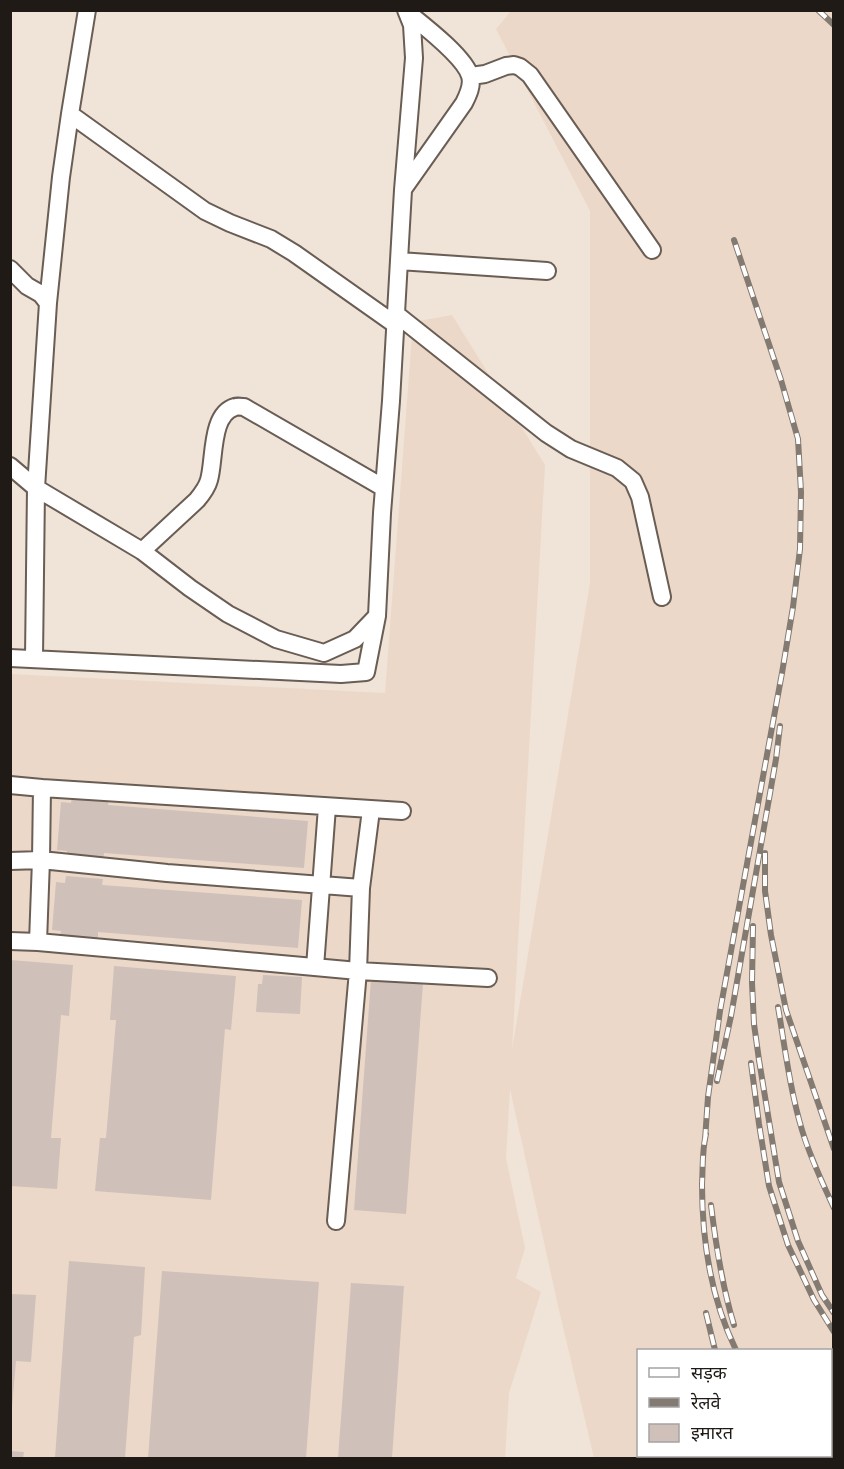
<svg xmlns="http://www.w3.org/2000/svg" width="844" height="1469" viewBox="0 0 844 1469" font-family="Quicksand,'Noto Sans Devanagari',sans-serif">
	<rect width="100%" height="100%" fill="#f0e3d8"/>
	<!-- built -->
	<path fill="#ecd8c8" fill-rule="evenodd" d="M511 11H833V1458H594L559 1310 510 1089 506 1158 525 1248 516 1278 541 1292 509 1393 505 1458H11L10 674 385 693 413 322 452 315 545 465 512 1050 590 583V211L496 29ZM638 1350H830V1456H638Z"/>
	<!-- building -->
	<path fill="#d0c0ba" d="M72 796 109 799 108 805 308 821 304 868 104 853 103 860 66 857 67 851 57 850 61 802 71 803Z
		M66 876 103 879 102 885 302 900 298 948 98 932V939L60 936 61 931 52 930 56 882 65 883Z
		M10 960 73 965 69 1016 61 1015 51 1138H61L57 1189 10 1186Z
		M114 966 236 976 231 1030 225 1029 211 1200 95 1191 100 1138H106L116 1020H110Z
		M263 975 302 977 300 1014 256 1012 258 984H262Z
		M371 979 423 983 406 1214 354 1210Z
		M69 1261 145 1267 141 1335 134 1337 125 1458H55Z
		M162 1271 319 1282 306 1458H148Z
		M351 1283 404 1286 392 1458H338Z
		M10 1294 36 1295 31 1362 16 1361 12 1408H10Z
		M10 1451 24 1452 23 1458H10Z"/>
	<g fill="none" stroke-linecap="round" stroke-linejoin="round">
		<!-- minor casing -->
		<g stroke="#695d54" stroke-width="20">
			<path id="minor" d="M471 76 485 74 506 66 514 65 520 67 530 75 652 250
				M70 114 205 211 230 223 271 239 294 253 396 325
				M404 188 464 103C468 95 473 85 470 76 465 57 423 25 407 12
				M399 261 547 271
				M10 269 27 286 41 294 48 303
				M396 314 546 433 571 449 617 468 633 481 640 497 662 597
				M10 466 36 488 142 551 190 588 228 614 276 639 324 653 355 639 377 616
				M142 551 197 500C202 494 207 488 209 480 215 460 210 414 235 407 236 406 243 407 244 407L384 488
				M10 658 341 674 366 672 377 616 382 513 391 401 403 190 414 58 412 25 406 10
				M34 658 36 488 48 303 61 177 70 114 87 10
				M10 785 42 788 41 860 38 942
				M42 788 402 811
				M10 861 41 860 167 873 361 888
				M10 941 38 942 358 971 488 978
				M315 967 327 807
				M336 1221 358 971 361 888 371 810"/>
		</g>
		<!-- minor -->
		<use href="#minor" stroke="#fff" stroke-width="16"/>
		<!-- rail casing -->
		<g stroke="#837a72" stroke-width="6">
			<path id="rail" d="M818 10 834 25
				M765 853V891L771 935 786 1010 834 1149
				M753 926 752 983 754 1024 759 1060 779 1182 798 1241 822 1295 834 1313
				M778 1007C785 1048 790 1090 802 1130 810 1157 822 1182 834 1208
				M751 1063 759 1124 769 1186 788 1245 814 1300 834 1332
				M717 1081 731 1016 776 759 780 726
				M706 1134C702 1150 703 1167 702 1184 702 1241 711 1299 736 1350
				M705 1140 708 1097 720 1011 782 673 793 607 800 549 801 492 798 439 781 380 734 240
				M711 1205C716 1246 722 1286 734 1325
				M706 1313 715 1350
				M742 1456 743 1458
				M799 1456 801 1458
				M818 1456 821 1458"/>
		</g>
		<!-- rail -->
		<use href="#rail" stroke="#fff" stroke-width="4" stroke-dasharray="11" stroke-linecap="butt"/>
	</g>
	<!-- border -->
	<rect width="844" height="1469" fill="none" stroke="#1f1a16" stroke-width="24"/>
	<!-- legend -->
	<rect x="637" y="1349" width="195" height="108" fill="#ffffff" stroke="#a5a3a2" stroke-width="1.5"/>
	<rect x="649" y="1368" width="30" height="9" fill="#ffffff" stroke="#a5a3a2" stroke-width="1.5"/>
	<text x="691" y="1379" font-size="18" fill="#1f1a16">सड़क</text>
	<rect x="649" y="1398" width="30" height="9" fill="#837a72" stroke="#a5a3a2" stroke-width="1.5"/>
	<text x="691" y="1409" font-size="18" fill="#1f1a16">रेलवे</text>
	<rect x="649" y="1424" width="30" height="18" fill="#d0c0ba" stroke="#a5a3a2" stroke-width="1.5"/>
	<text x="691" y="1439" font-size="18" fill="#1f1a16">इमारत</text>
</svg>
